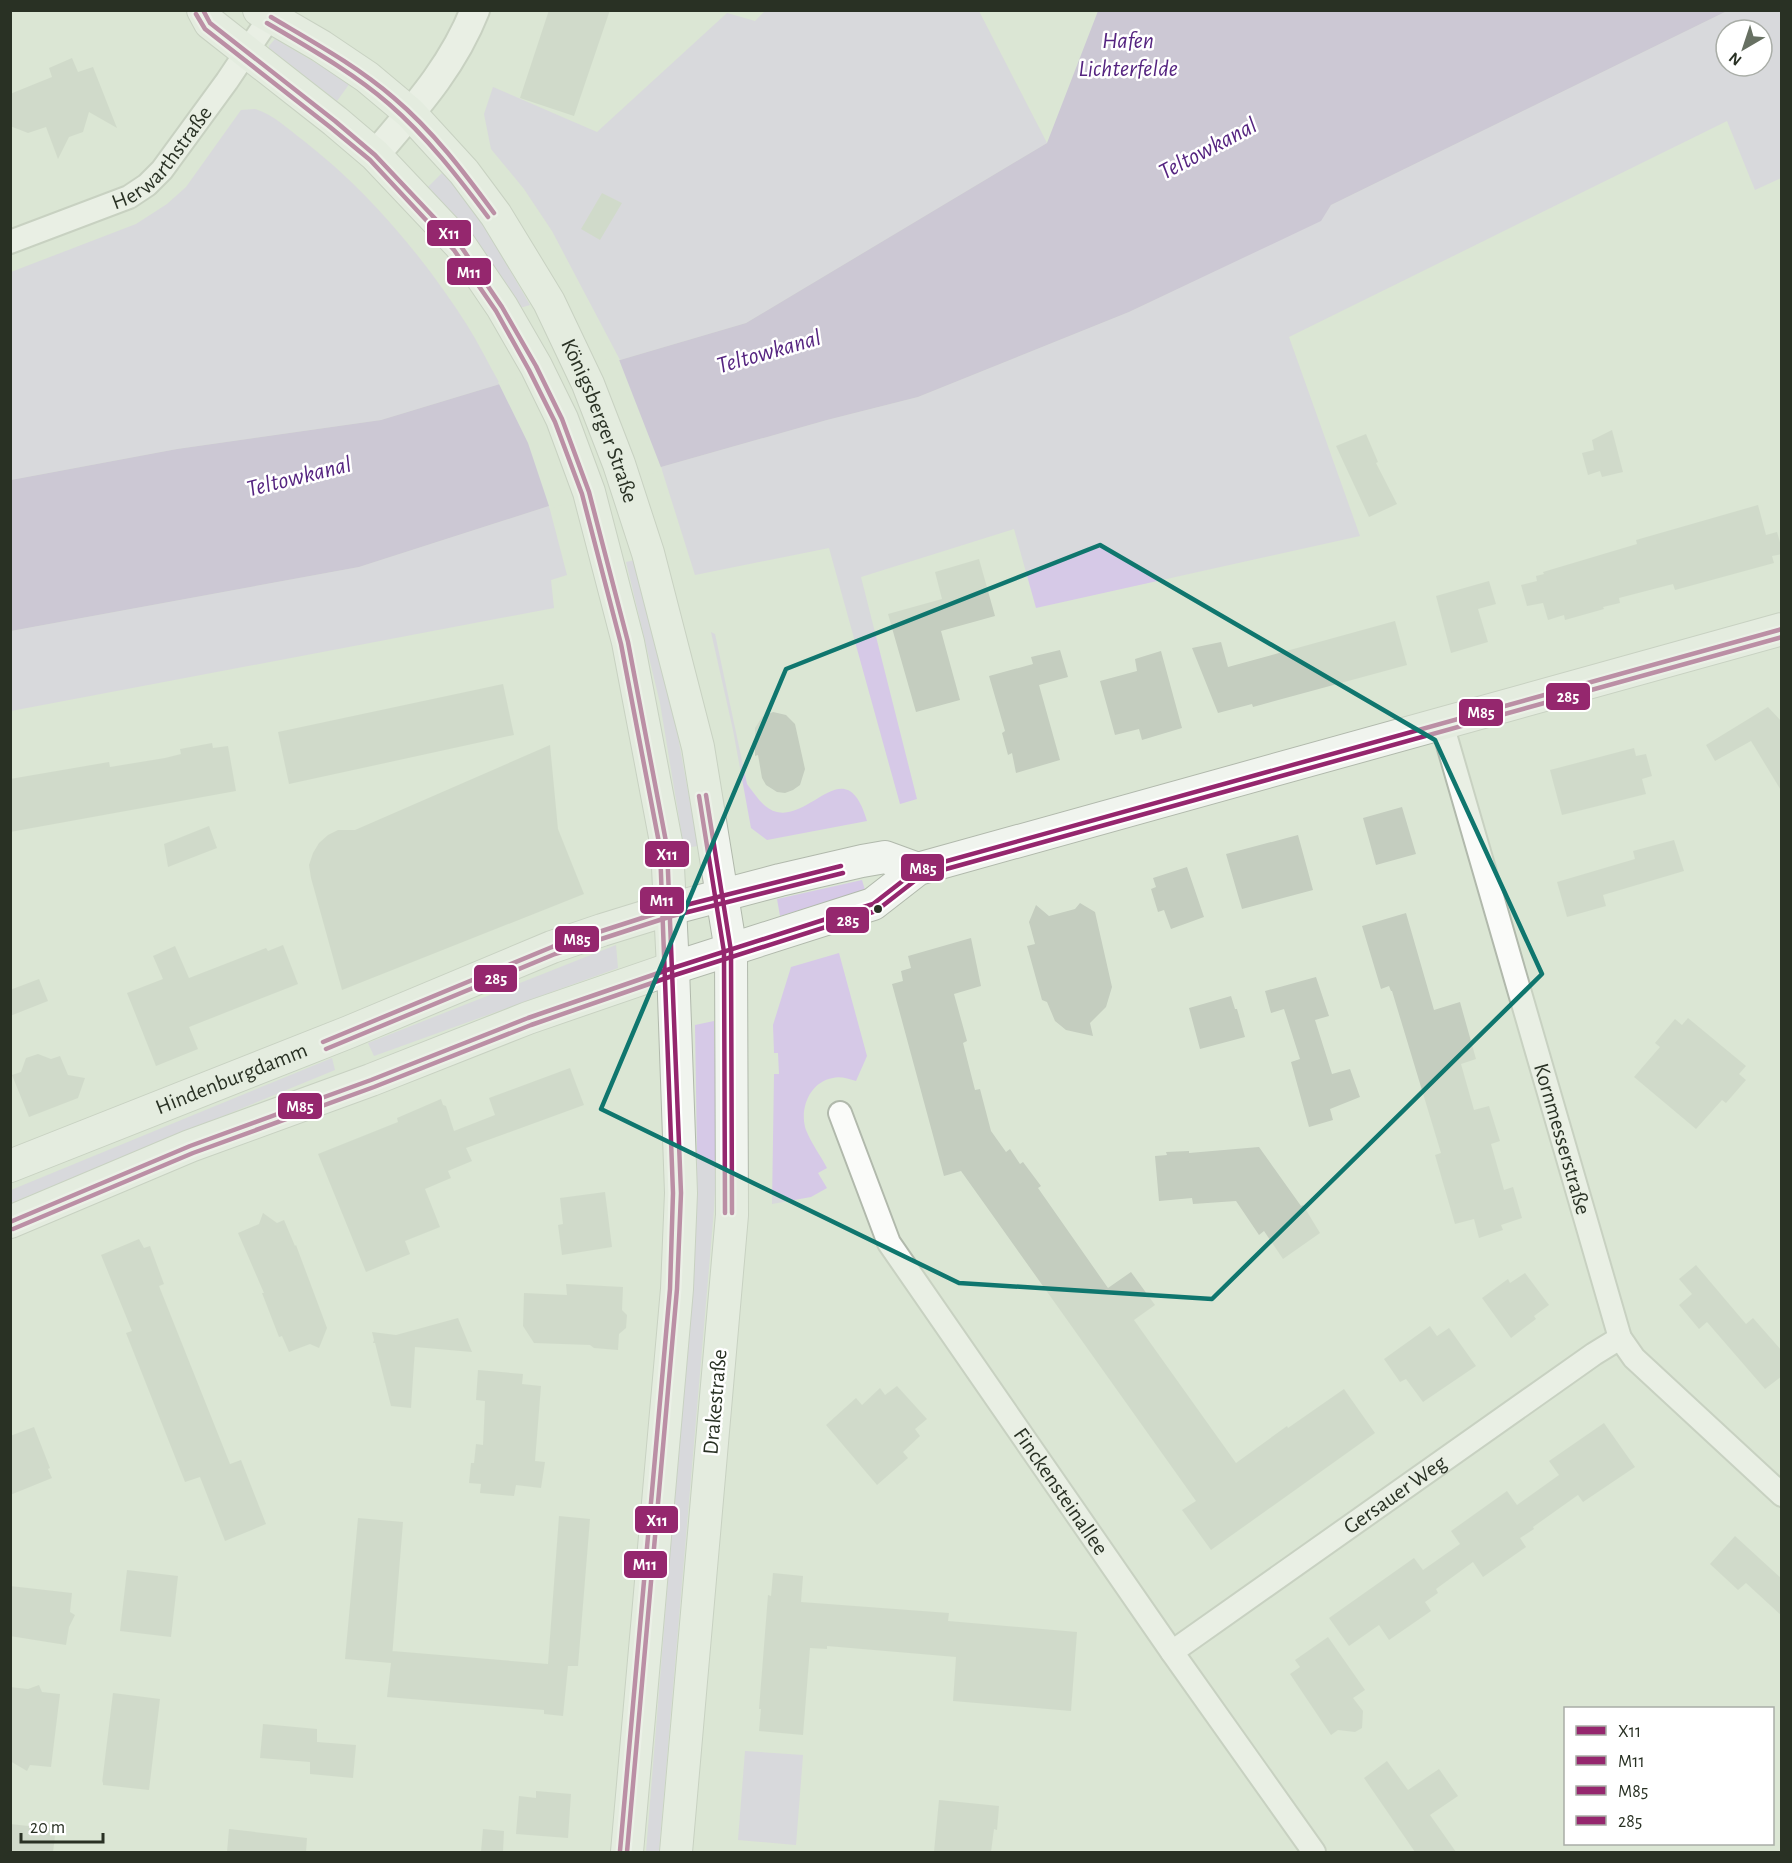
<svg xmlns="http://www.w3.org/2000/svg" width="1792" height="1863" viewBox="0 0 1792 1863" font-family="'Alegreya Sans',sans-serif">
	<rect width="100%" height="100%" fill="#dbe6d4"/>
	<!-- green -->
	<path fill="#d6c9e7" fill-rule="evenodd" d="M766 10 979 11 1047 143 746 323 620 360 552 231 524 189 491 149 484 114 493 87 597 132 727 13 755 21Z
		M1727 11H1781V178L1755 190 1727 121 1289 337 1360 536 1036 608 1014 529 861 577 917 799 900 804 829 548 695 575 661 467 827 420 918 397 1129 312 1320 221 1331 205ZM1726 30H1762V66H1726Z
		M275 39 350 83 337 101 269 48V46Z
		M255 109C274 115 288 129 304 141 368 191 423 256 467 325 479 344 489 365 500 384L381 420 177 449 11 480V272L136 224 167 204 186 187 241 110Z
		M445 170 485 227 530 305 520 308C494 264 463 224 428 187Z
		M549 506 567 575 551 580 554 608 11 711V631L359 567Z
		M635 560 672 704 698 846 684 848 660 703 626 562Z
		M711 632 715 634 747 784C755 794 763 809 777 812 813 820 846 750 867 821L767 840 751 828 733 730Z
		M862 880 865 890 780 916 777 899Z
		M616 945 618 968 374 1056 368 1043Z
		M839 953 867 1056 856 1081C849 1079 840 1076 833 1078 809 1082 799 1110 806 1130 811 1143 821 1156 827 1168L818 1173 827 1188 811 1197 772 1204 774 1074H779L778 1053H774L773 1025 791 967Z
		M714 1021 717 1152 714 1209 659 1852H646L694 1258 697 1153 695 1025Z
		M332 1058 335 1070 11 1203V1190Z
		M745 1751 803 1755 796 1845 738 1840Z"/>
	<!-- water -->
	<path fill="#baa4d5" d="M1098 11H1727L1331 205 1321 221 1129 312 918 397 827 420 661 467 549 506 359 567 11 631V480L177 449 381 420 500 384 620 360 746 323 1047 143Z"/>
	<!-- pier -->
	<path fill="#dbe6d4" d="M618 357 662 470 550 509 528 443 498 382Z"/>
	<!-- building -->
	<path fill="#c4cdbf" d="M549 10H610L574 116 520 98Z
		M72 58 78 72 93 67 117 128 89 112 83 132 69 137 58 159 46 127 28 133 10 126V94L52 77 49 68Z
		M602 193 622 203 600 240 581 229Z
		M1612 430 1623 472 1602 477 1600 471 1588 475 1582 453 1594 450 1592 440Z
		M1366 434 1378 462 1376 463 1397 504 1369 517 1336 446Z
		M1758 505 1766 535 1777 532 1782 549V554L1772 556 1774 563 1675 590 1673 584 1619 598 1620 603 1603 607 1604 609 1565 620 1564 615 1548 620 1543 603 1527 606 1521 585 1537 581 1536 576 1544 574 1543 572 1637 544 1636 540Z
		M979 559 995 616 941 631 960 700 916 712 888 614 942 599 935 572Z
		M1489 581 1496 604 1478 609 1488 642 1451 653 1436 596Z
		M1395 621 1407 665 1253 707 1252 704 1218 713 1192 648 1221 642 1228 667Z
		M1060 650 1068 677 1039 685 1060 760 1016 773 1012 753 1008 755 1002 733 1005 731 989 676 1033 664 1031 657Z
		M1161 651 1182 728 1142 740 1139 729 1115 735 1100 681 1137 671 1135 659Z
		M503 684 514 735 289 784 278 732Z
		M1768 707 1782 722V792L1751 741 1715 761 1706 745Z
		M773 712 786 715 795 724 805 769 800 785 793 790 785 793 777 792 766 785 762 778 758 755 755 756V728L762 717Z
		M212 743 213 748 228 746 236 791 10 832V779L109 762 110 767 165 758 181 754 180 749Z
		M550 745 558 829 584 894 342 990 311 878 309 865 313 853 319 843 328 835 338 830H355Z
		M1634 748 1636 756 1646 754 1652 776 1642 779 1646 794 1562 815 1550 770Z
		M1402 807 1416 854 1376 865 1363 818Z
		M209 826 217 848 168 867 164 844Z
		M1298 835 1313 890 1242 909 1226 854Z
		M1674 840 1684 871 1603 895 1606 906 1567 917 1557 882 1635 859 1633 851Z
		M1187 867 1204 917 1171 929 1164 910 1158 912 1151 889 1156 887 1153 878Z
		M1080 903 1095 912 1112 987 1106 1007 1090 1023 1093 1036 1066 1030 1055 1021 1047 1002 1042 1000 1027 946 1035 944 1029 922 1036 905 1049 916 1075 909Z
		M1406 913 1434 1010 1460 1002 1476 1059 1461 1064 1474 1110 1489 1106 1500 1141 1491 1144 1504 1190 1513 1187 1522 1218 1501 1225 1503 1230 1479 1238 1474 1219 1455 1224 1435 1155 1441 1153 1392 991H1391L1389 986 1381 989 1362 926Z
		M971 938 981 986 954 994 967 1041 963 1043 975 1090 980 1089 991 1131 1006 1152 1010 1149 1020 1164 1023 1162 1041 1186 1038 1188 1108 1288 1131 1272 1155 1305 1134 1320 1236 1463 1287 1426 1288 1428 1344 1389 1375 1433 1211 1550 1182 1510 1196 1501 986 1206 961 1171 944 1176 892 984 903 981 901 971 911 968 908 956Z
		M283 945 298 984 189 1027 198 1049 156 1066 127 993 163 979 153 956 175 946 189 978 266 948 268 951Z
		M1316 977 1329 1016 1315 1020 1332 1074 1350 1069 1360 1097 1330 1109 1333 1120 1309 1127 1291 1062 1300 1059 1284 1009 1271 1013 1265 991Z
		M39 979 48 1001 10 1016V990Z
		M1231 996 1235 1009H1237L1245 1037 1200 1049 1189 1008Z
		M1688 1018 1746 1066 1739 1074 1746 1080 1726 1103 1722 1100 1696 1129 1634 1077 1660 1047 1655 1043 1675 1019 1682 1025Z
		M38 1054 51 1059 60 1056 68 1075 85 1078 78 1098 29 1117 12 1075 21 1072 26 1058Z
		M570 1068 584 1105 466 1148 472 1161 448 1171 451 1178 425 1189 440 1227 405 1241 410 1254 366 1272 318 1154 398 1122 397 1118 441 1099 443 1105 446 1106 454 1131 495 1115 489 1098Z
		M1259 1147 1301 1206 1303 1205 1320 1233 1283 1259 1264 1231 1259 1235 1236 1201 1193 1204 1192 1198 1159 1201 1155 1156 1167 1155 1166 1152 1189 1151V1153Z
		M605 1192 612 1247 562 1255 558 1225 563 1224 560 1198Z
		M263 1213 277 1223 284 1220 295 1246 296 1245 327 1328 319 1348 310 1344 289 1352 282 1336 279 1337 262 1293H264L238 1233 259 1224Z
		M139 1239 144 1248 150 1246 164 1284 159 1286 230 1464 241 1460 266 1524 225 1541 200 1477 185 1482 126 1333 132 1331 101 1255Z
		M1696 1265 1746 1324 1753 1318 1782 1351V1376L1765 1389 1707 1322 1699 1329 1679 1305 1692 1294 1679 1279Z
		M1525 1273 1549 1305 1534 1316 1536 1319 1511 1338 1482 1298 1508 1279 1510 1283Z
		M566 1284 623 1287 622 1310 627 1315 626 1328 619 1334 618 1350 594 1348 590 1345 534 1343 523 1326 524 1293 567 1295Z
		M458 1318 472 1352 415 1347 411 1408 391 1406 375 1343H373L374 1340 372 1332 396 1335Z
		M1430 1326 1437 1336 1449 1328 1476 1366 1423 1402 1406 1379 1400 1382 1384 1359Z
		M478 1370 523 1374 522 1384 541 1386 535 1461 545 1462 541 1488 516 1485 514 1496 480 1493 481 1484 469 1483 471 1463H474L476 1444 483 1445 485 1401 476 1400Z
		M897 1386 927 1419 915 1429 920 1436 903 1452 908 1458 877 1485 826 1425 856 1398 862 1405 880 1388 885 1395Z
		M1604 1423 1635 1467 1583 1502 1578 1495 1533 1527 1534 1529 1520 1538 1526 1547 1483 1577 1473 1562 1436 1589 1438 1593 1425 1602 1431 1611 1389 1640 1379 1625 1349 1646 1329 1618 1414 1558 1423 1570 1460 1544 1451 1531 1507 1491 1517 1505 1559 1475 1549 1461Z
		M34 1427 50 1468 48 1469 52 1478 10 1495V1436Z
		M559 1516 590 1519 578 1666H568L563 1716 544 1714V1710L387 1697 391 1663 345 1659 358 1518 403 1522 392 1658V1651L548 1664Z
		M1735 1536 1782 1579V1616L1746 1583 1738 1590 1710 1564Z
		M127 1570 178 1576 171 1637 120 1631Z
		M773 1573 803 1576 801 1602 949 1613 948 1621 1077 1632 1071 1711 953 1701 956 1657 827 1646V1649L810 1648 803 1735 759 1731 761 1709H759L768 1595 771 1596Z
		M10 1586 72 1593 70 1612 75 1615 69 1627 66 1645 10 1636Z
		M1328 1637 1365 1690 1353 1698 1363 1711 1362 1728 1355 1732 1338 1730 1331 1735 1290 1674 1300 1667 1295 1660Z
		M39 1685 42 1692 60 1694 51 1767 30 1765 27 1771 10 1761V1687L28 1689Z
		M113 1693 160 1699 149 1790 103 1785V1781L102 1783Z
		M263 1724 317 1729V1742L356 1745 353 1778 310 1774V1762L260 1758Z
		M1387 1761 1408 1790 1439 1769 1458 1796 1430 1815 1456 1852H1415L1364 1778Z
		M536 1791 571 1794 568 1838 516 1834 519 1796 536 1798Z
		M939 1800 999 1806 997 1830 994 1829 991 1852H934Z
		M10 1824 56 1829 53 1852H10Z
		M229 1829 307 1838 306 1852H227Z
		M483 1829 504 1831 503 1852H481Z"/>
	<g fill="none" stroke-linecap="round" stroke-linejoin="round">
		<!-- minor casing -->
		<g stroke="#b1b9ac" stroke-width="26">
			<g id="minor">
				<path id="s1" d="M10 242 129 197 147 185 162 170 227 81 270 17"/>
				<path id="s2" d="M1442 724 1620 1338 1634 1358 1782 1495"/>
				<path id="s3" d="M840 1113 889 1243 1172 1652 1314 1852"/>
				<path id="s4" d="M1172 1652 1594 1354 1620 1338"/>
			</g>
		</g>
		<!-- tertiary casing -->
		<g stroke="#b1b9ac" stroke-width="32">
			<path id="tertiary" d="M375 155C414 109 452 68 475 10"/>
		</g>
		<!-- secondary casing -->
		<g stroke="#b1b9ac" stroke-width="34">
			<g id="secondary">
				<path d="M203 10 210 23 335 121 375 155 460 245 502 307 536 366 562 419 589 492 628 642 667 847 673 968 681 1193 677 1289 627 1852"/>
				<path id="s5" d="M259 10 321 46 367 77 410 113 464 172 496 215 549 302 588 384 619 464 648 553 698 747 731 951 732 1215 676 1852"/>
				<path id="s6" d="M10 1166 349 1032 552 947 602 930 670 909 780 880 862 861 885 857 918 869"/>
				<path d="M10 1222 190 1146 371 1080 528 1018 673 968 873 904 918 869 1782 629"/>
			</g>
		</g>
		<!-- minor -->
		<use href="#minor" stroke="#fafbf9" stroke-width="22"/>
		<!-- tertiary -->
		<use href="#tertiary" stroke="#fafbf9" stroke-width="28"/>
		<!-- secondary -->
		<use href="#secondary" stroke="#f0f4ee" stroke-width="32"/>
		<!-- bus-1 casing -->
		<g stroke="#fff" stroke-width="9">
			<path id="bus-1" d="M203 10 210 23 335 121 375 155 460 245 502 307 536 366 562 419 589 492 628 642 667 847 681 1193 677 1289 627 1852
				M271 17C313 42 357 66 394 98 433 131 464 172 494 213
				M706 795 731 951 732 1213"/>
		</g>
		<!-- bus-2 casing -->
		<g stroke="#fff" stroke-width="9">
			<path id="bus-2" d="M196 14 205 29 330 127 370 160 454 250 496 311 529 370 555 422 582 494 621 644 660 848 673 1193 670 1289 620 1851
				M267 23C309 48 352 72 389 104 427 137 458 177 488 217
				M699 796 724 952 725 1213"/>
		</g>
		<!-- bus-3 casing -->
		<g stroke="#fff" stroke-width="9">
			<path id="bus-3" d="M323 1042 552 947 670 909 841 866
				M10 1222 190 1146 371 1080 528 1018 673 968 873 904 918 869 1782 629"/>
		</g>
		<!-- bus-4 casing -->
		<g stroke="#fff" stroke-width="9">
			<path id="bus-4" d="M326 1049 555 954 672 916 843 873
				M13 1229 193 1153 374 1087 531 1025 675 975 876 911 921 876 1782 637"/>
		</g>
		<!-- bus-1 -->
		<use href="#bus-1" stroke="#95276e" stroke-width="4.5"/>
		<!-- bus-2 -->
		<use href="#bus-2" stroke="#95276e" stroke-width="4.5"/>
		<!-- bus-3 -->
		<use href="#bus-3" stroke="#95276e" stroke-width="4.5"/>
		<!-- bus-4 -->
		<use href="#bus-4" stroke="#95276e" stroke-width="4.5"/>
	</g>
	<!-- marked area -->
	<path d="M0 0H1792V1863H0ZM1100 545 1435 740 1542 974 1212 1299 959 1283 601 1109 786 669Z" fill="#dbe6d4" fill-opacity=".55" fill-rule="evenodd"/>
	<path fill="none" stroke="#0f766e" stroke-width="4.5" stroke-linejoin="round" d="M1100 545 1435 740 1542 974 1212 1299 959 1283 601 1109 786 669Z"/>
	<!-- markers -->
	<circle fill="#293124" stroke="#fff" stroke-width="2" cx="878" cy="909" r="5"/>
	<g text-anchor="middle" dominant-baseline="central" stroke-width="5" stroke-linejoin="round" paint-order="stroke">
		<!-- street labels -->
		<g font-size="22" fill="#293124" stroke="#fff">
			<text stroke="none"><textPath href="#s1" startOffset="178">Herwarthstraße</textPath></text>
			<text stroke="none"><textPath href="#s5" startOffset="548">Königsberger Straße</textPath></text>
			<text stroke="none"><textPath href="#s6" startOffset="238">Hindenburgdamm</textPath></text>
			<text stroke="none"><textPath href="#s2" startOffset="432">Kornmesserstraße</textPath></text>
			<text transform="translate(715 1402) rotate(-85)">Drakestraße</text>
			<text stroke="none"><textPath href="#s3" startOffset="441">Finckensteinallee</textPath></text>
			<text stroke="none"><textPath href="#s4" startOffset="273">Gersauer Weg</textPath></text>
		</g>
		<!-- water labels -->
		<g font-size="24" font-style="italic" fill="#552480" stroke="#fff">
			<text x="1128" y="41">Hafen<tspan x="1128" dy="28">Lichterfelde</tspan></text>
			<text transform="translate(1208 149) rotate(-28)">Teltowkanal</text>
			<text transform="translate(769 352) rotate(-16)">Teltowkanal</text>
			<text transform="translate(299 477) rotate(-14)">Teltowkanal</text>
		</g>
	</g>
	<g stroke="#fff" stroke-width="2">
		<rect x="426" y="219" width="46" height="28" rx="6" fill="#95276e"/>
		<rect x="446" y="257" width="46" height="29" rx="6" fill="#95276e"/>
		<rect x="1545" y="682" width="46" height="29" rx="6" fill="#95276e"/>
		<rect x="1458" y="698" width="46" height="29" rx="6" fill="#95276e"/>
		<rect x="644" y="840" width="46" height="28" rx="6" fill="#95276e"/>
		<rect x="900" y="853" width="45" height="29" rx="6" fill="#95276e"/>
		<rect x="639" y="886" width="46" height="29" rx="6" fill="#95276e"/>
		<rect x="825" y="906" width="45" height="28" rx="6" fill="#95276e"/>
		<rect x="554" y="925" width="46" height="28" rx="6" fill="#95276e"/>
		<rect x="473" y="964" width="45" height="29" rx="6" fill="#95276e"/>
		<rect x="277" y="1092" width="46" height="28" rx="6" fill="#95276e"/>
		<rect x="634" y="1505" width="45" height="29" rx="6" fill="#95276e"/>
		<rect x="623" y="1550" width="45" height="29" rx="6" fill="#95276e"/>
	</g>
	<g font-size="16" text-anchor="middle" font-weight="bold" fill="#fff">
		<text x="449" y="239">X11</text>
		<text x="469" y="278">M11</text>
		<text x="1568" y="702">285</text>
		<text x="1481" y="718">M85</text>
		<text x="667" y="860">X11</text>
		<text x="923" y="874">M85</text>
		<text x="662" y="906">M11</text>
		<text x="848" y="926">285</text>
		<text x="577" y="945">M85</text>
		<text x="496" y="984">285</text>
		<text x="300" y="1112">M85</text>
		<text x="657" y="1526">X11</text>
		<text x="645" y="1570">M11</text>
	</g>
	<!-- border -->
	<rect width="1792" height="1863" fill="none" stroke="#293124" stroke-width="24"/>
	<!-- legend -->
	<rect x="1564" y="1707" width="210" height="138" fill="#ffffff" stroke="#a9ada7" stroke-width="1.5"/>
	<rect x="1576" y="1726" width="30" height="9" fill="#95276e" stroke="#a9ada7" stroke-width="1.5"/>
	<text x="1618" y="1737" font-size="18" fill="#293124">X11</text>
	<rect x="1576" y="1756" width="30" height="9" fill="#95276e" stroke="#a9ada7" stroke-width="1.5"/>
	<text x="1618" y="1767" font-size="18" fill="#293124">M11</text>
	<rect x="1576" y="1786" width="30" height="9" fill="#95276e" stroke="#a9ada7" stroke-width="1.5"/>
	<text x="1618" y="1797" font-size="18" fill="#293124">M85</text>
	<rect x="1576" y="1816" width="30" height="9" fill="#95276e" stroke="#a9ada7" stroke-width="1.5"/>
	<text x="1618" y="1827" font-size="18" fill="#293124">285</text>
	<!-- north arrow -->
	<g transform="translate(1744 48) rotate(219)"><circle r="28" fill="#ffffff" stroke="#a9ada7" stroke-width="1.5"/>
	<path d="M0-4.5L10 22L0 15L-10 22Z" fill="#677062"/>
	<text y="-9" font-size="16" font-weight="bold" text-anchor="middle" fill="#293124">N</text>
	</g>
	<!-- scale -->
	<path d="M21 1833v9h82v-9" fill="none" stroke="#293124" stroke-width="3"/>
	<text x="30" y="1833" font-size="18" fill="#293124" stroke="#ffffff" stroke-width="4.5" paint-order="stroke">20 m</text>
</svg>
